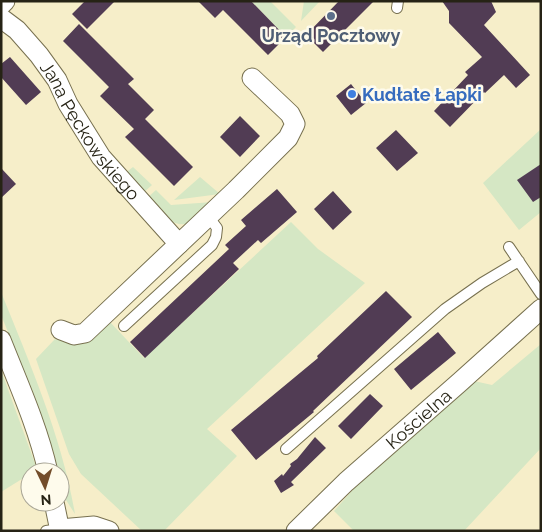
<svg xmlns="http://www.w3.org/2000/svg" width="542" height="532" viewBox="0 0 542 532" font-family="Raleway,sans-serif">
	<rect width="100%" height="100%" fill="#f6eec9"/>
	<!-- green -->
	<path fill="#d5e7c4" d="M251 1H270L296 27 286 37Z
		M304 1H320L301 21Z
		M541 129V212L519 230 483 183Z
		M133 167 152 185 143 193 124 174Z
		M200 177 220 194 174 200Z
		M156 190 171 205 213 202 186 224C170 227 157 209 146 199Z
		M291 222 318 249 365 283 207 429 237 456 164 531H142L81 474 69 454 36 359 55 339 84 344 109 321 144 358Z
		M1 292C30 364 62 437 75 514L66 500 60 472H59L52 447 34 395 1 315Z
		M541 344V448L464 531H354L334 511 374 466 474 381 492 385Z
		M1 370 37 469 30 472V474L1 492Z"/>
	<!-- building -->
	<path fill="#513c54" d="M85 1H115L87 29 72 14Z
		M198 1H251L286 37 268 55 223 10 215 18Z
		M339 1H374L323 52 306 35Z
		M442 1H491L496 12 484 25 530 75 516 88 504 75 485 93 484 92 450 127 434 111 468 75 465 72 482 57 449 23V11Z
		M79 24 134 79 128 84 154 110 145 119 193 167 174 186 125 137 134 129 100 96 109 87 63 41Z
		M10 57 41 92 26 105 1 77V64Z
		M351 84 366 103 351 115 336 96Z
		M240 116 260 136 240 157 220 137Z
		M396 130 418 153 397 171 376 148Z
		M541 164V197L533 202 517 180Z
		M1 168 16 184 1 198Z
		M277 189 297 212 261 243 258 240 233 263 239 269 145 358 130 342 229 249 225 245 246 226 241 220Z
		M333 191 352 212 333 230 314 209Z
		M386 291 412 317 313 411 314 412 256 460 231 430 318 358 317 356Z
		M438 332 456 353 411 390 394 369Z
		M370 394 383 406 351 439 338 426Z
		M315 437 326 448 291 482 294 485 281 493 274 481 282 474 283 476 291 466 290 464 297 459Z"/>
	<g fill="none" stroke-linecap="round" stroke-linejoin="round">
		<!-- lane casing -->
		<g stroke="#77704f" stroke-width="12">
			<path id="lane" d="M397 8 398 1
				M509 247 541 294
				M124 326 212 245 216 237 217 228 208 216
				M286 449 445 309 482 283 519 261
				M46 531 60 529"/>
		</g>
		<!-- street casing -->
		<g stroke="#77704f" stroke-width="21">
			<g id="street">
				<path d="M1 5 5 1"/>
				<path id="s1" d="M1 18 17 30 39 55 57 80 68 104 101 157 179 244"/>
				<path d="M61 330 74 335 85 333 236 190 288 138 295 124 290 114 252 78"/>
				<path d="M1 340C18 383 38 427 48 472"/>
				<path d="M54 502 60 531"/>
				<path d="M60 529 94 526 109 531"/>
				<path id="s2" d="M296 531 346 482 460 382 541 309"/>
			</g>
		</g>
		<!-- lane -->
		<use href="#lane" stroke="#fff" stroke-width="10"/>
		<!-- street -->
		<use href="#street" stroke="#fff" stroke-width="19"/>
	</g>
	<!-- markers -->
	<circle fill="#5c6f8a" stroke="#fefbec" stroke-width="2" cx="331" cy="16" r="5"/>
	<circle fill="#3f7fe0" stroke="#fefbec" stroke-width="2" cx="352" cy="94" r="5"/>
	<g text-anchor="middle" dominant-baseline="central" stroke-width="5" stroke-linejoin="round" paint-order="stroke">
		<!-- service labels -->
		<g font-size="18" font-weight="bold" fill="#4e5e75" stroke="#fefbec">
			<text x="331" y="35">Urząd Pocztowy</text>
		</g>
		<!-- shop labels -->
		<g font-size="18" font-weight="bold" fill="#366cbe" stroke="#fefbec" text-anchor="start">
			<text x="362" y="94">Kudłate Łapki</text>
		</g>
		<!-- street labels -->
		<g font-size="18" fill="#262315" stroke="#fefbec">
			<text stroke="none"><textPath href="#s1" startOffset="145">Jana Pęckowskiego</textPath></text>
			<text stroke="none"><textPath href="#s2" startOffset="166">Kościelna</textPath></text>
		</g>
	</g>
	<!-- border -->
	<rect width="542" height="532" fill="none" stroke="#262315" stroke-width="5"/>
	<!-- north arrow -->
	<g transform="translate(45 487) rotate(176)"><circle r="24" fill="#fefbec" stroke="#a8a596"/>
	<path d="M0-4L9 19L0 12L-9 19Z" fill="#734d2a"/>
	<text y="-8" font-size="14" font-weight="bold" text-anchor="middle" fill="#262315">N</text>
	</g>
</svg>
